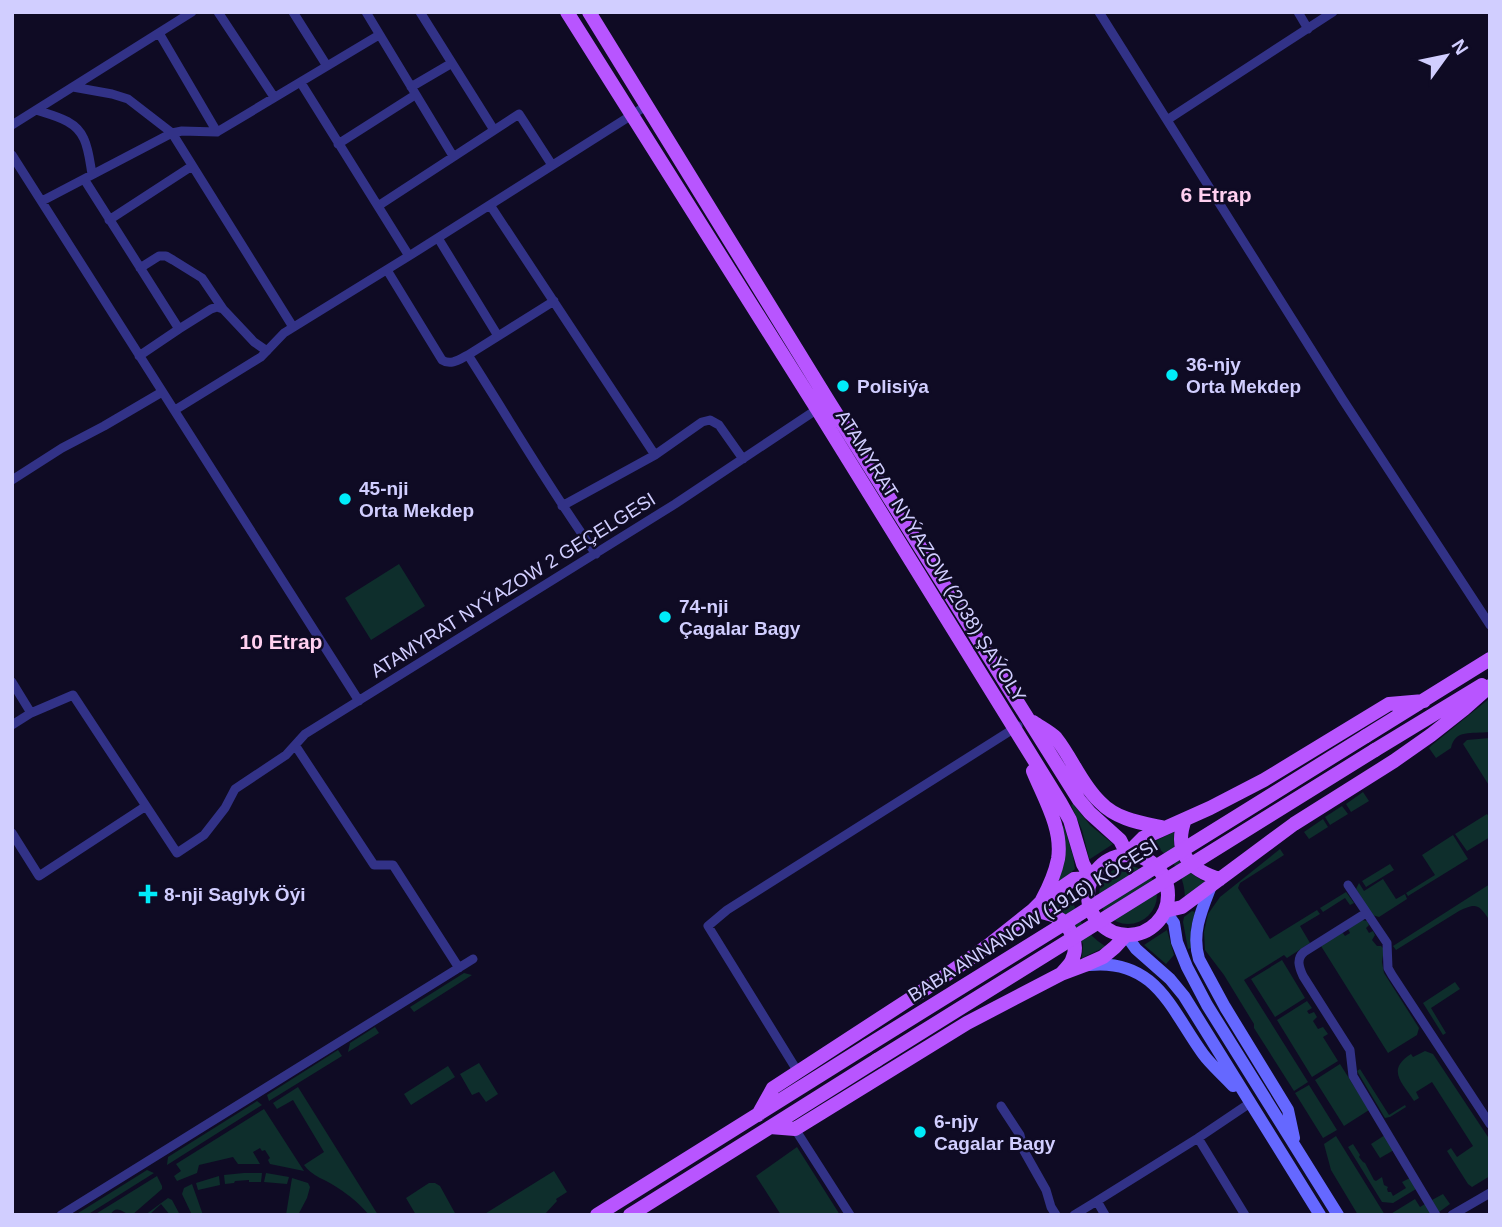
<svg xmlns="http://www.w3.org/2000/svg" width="1502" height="1227" viewBox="0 0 1502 1227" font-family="Helvetica,sans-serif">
	<rect width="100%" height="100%" fill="#0f0b24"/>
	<!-- green -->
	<path fill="#0e2e2c" d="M399 564 425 606 371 640 345 598Z
		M1490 698V732C1471 734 1455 729 1451 748L1436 758 1429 748 1432 745Z
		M1490 738V787L1463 744 1467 740Z
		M1363 792 1369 801 1351 812 1346 804Z
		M1073 804 1090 825 1113 844 1090 859 1089 858 1082 830 1071 805Z
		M1342 806 1348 814 1330 825 1325 817Z
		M1487 814 1490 818V837L1467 851 1455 834Z
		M1323 819 1328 827 1309 839 1304 832Z
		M1064 826 1073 856 1075 869 1059 882 1061 827Z
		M1174 832C1172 860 1182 869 1205 882L1185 898C1185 873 1170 856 1151 843Z
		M1453 835 1468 859 1408 896 1406 893 1435 875 1422 855Z
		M1280 849 1284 855 1240 883 1238 888 1270 939 1317 910 1320 914 1300 926 1310 943 1287 958 1284 955 1244 980 1308 1082 1294 1091 1254 1028V1024L1224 975 1205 950 1204 932 1208 914 1220 897Z
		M1390 864 1394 870 1366 887 1362 881Z
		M1099 895a29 29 0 1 1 58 0a29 29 0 1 1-58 0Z
		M1383 879 1396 899 1405 894 1407 899 1379 917 1372 915 1356 889 1359 883 1364 891Z
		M1490 884V915L1488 918C1478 903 1475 904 1459 911L1396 950 1393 946Z
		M1070 892H1072C1074 916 1085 933 1105 946V947L1084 957 1082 958 1083 944 1080 938 1052 908Z
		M1346 892 1354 903 1350 905 1345 898 1323 912 1320 908Z
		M1192 911 1195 912 1191 928V948L1188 949 1183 922 1184 917Z
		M1362 920 1367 921 1369 925 1366 928 1369 933 1373 931 1375 935 1372 940 1377 946H1381L1384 949 1382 962 1384 973 1419 1028 1417 1035 1388 1053 1321 946 1342 932 1345 936 1350 933 1348 929Z
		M1167 930 1174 955 1166 964 1144 945Z
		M1282 960 1305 998 1275 1017 1251 979Z
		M464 973 472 975 414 1012 410 1007Z
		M1455 982 1460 989 1431 1008 1446 1033 1443 1035 1423 1003Z
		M1307 1001 1312 1008 1307 1011 1309 1014 1314 1012 1317 1017 1313 1021 1318 1029 1323 1027 1328 1034 1323 1037 1338 1061 1312 1077 1277 1020Z
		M375 1027 379 1033 348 1052 350 1043Z
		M338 1050 342 1056 269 1101 267 1095Z
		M1425 1051 1433 1054 1490 1140V1176L1472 1187 1468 1184 1447 1151 1451 1148 1457 1157 1473 1146 1432 1082 1416 1092 1419 1098 1414 1101C1402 1082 1386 1070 1411 1054L1413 1057Z
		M479 1063 498 1094 486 1102 479 1092 472 1095 460 1074Z
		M1340 1064 1369 1110 1344 1126 1315 1080Z
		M448 1066 455 1077 411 1105 404 1094Z
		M1360 1069 1389 1115 1405 1105 1406 1107 1390 1117 1385 1118 1357 1071Z
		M1309 1085 1337 1130 1323 1138 1295 1093Z
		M298 1087 378 1215H369C360 1204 349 1195 338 1188 327 1180 311 1176 304 1165L324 1152 293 1100 277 1109 273 1103Z
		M257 1101 262 1105 167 1165 168 1157Z
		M264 1109 304 1171 270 1164 268 1160 270 1158 265 1150 262 1151 260 1148 253 1152 260 1164H238L233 1157 199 1165 197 1173 177 1181 174 1176 181 1171 176 1164Z
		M1385 1135 1394 1150 1380 1158 1371 1144Z
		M1336 1136 1385 1215H1358L1331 1170 1324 1144Z
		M1353 1144 1360 1155 1359 1157 1363 1162 1365 1163 1374 1180 1376 1181 1382 1177 1384 1185 1388 1187 1387 1189 1388 1192H1391L1393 1196 1406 1188 1402 1182 1410 1178 1416 1189 1393 1203 1382 1202 1348 1147Z
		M797 1147 840 1215H781L756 1176Z
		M147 1170 154 1173 87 1215H75Z
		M554 1171 567 1192 556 1199 557 1201 544 1215H483Z
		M244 1173H262L261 1182H249V1180L235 1181 234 1183 225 1184 224 1175Z
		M266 1173 289 1177 287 1184 264 1182Z
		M157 1176 162 1186V1189L132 1215C123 1214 117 1203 110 1215H94Z
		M219 1176 220 1185 198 1190 196 1183Z
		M292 1178 308 1183 310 1187 307 1198 298 1215H286Z
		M429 1183H435L440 1186 456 1215H416L406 1198Z
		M192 1184 203 1215H192L182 1194 184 1188Z
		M1443 1194 1450 1204 1439 1212 1432 1200Z
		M168 1198 172 1200 180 1215H170L161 1204 149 1215H145Z
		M1415 1199 1420 1207 1425 1204 1432 1215H1389Z"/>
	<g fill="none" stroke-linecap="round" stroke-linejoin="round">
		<!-- street -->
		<path stroke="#323287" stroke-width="9" d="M218 12 274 97
			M293 12 327 66
			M366 12 453 156
			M420 12 494 130
			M1099 12 1343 400 1490 625
			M1298 12 1308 29
			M159 33 217 132
			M301 83 409 256
			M73 87 112 94 128 99 172 133 293 327
			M411 87 452 63
			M36 110C54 116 76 120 84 139 89 150 90 163 92 174
			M1167 120 1333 12
			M12 125 192 12
			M338 144 415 95
			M12 155 359 701
			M84 179 179 329 139 356
			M42 201 172 133 182 131 217 132 379 35
			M490 205 655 455
			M378 206 519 114 552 165
			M109 220 192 166
			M438 238 498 336
			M140 268 159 256H166L173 260 202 278 223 309
			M387 270 442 360C451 366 460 359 468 355
			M554 301 468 355C511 422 550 490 596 554
			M179 329 211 309 217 307 223 309 254 342 267 351
			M175 410 261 357 284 333 409 256 646 106
			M12 480 62 448 104 426 162 392
			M562 506 655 455 702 422 710 420 719 425 743 459
			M12 682 31 713
			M12 725 31 713 73 695 146 806 39 876 12 833
			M295 745 374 865H393L459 968
			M146 806 177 853 204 835 225 808 235 789 286 755 305 734 675 504 819 408
			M1348 885 1387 943 1388 968 1392 975 1490 1124
			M1366 913 1304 952C1296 959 1299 967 1303 976L1350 1050 1353 1076 1436 1215
			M798 1072 708 926 727 910 1018 726
			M1001 1106 1020 1135 1024 1151 1046 1190 1051 1207 1056 1215
			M795 1129 850 1215
			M61 1215 473 959
			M1074 1215 1097 1201
			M1105 1215 1097 1201 1198 1138
			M1245 1215 1198 1138 1250 1103
			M1452 1215 1490 1193"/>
		<!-- secondary -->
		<path stroke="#6568ff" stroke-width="12" d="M1211 886C1202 909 1191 933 1199 959L1225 1007 1288 1110 1294 1138
			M1165 911 1174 923 1177 942 1187 967 1207 1005 1338 1215
			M1126 935 1136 949 1170 979 1184 996 1320 1215
			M1089 965C1156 958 1171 1010 1203 1054 1211 1065 1223 1075 1233 1086"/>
		<!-- primary -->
		<path stroke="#b855ff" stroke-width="14" d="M567 12 817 409 1060 802 1070 820 1083 864 1091 878 1074 879 1042 901 1033 910 989 945 939 980 773 1088 758 1115
			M589 12 829 402 1079 800 1090 813 1120 840 1127 854 1143 838 1210 808 1264 780 1389 704 1424 701
			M1033 722C1040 727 1050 732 1056 738 1072 758 1081 784 1100 802 1117 820 1142 823 1165 828
			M1366 736 1490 659
			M1375 750 1482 685
			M1033 771C1044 798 1063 829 1058 859 1055 874 1049 887 1042 900
			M1185 819C1173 852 1189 870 1220 879
			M1088 895a40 40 0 1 1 80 0a40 40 0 1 1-80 0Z
			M1033 910C1040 912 1049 913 1055 916 1070 924 1080 944 1072 960 1070 965 1065 969 1062 973
			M1165 911 1182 907 1294 824 1394 761 1431 735 1464 709 1490 686
			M770 1127 795 1129 967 1023 1061 974 1085 965 1103 957 1115 947 1126 935
			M597 1215 867 1046
			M630 1215 877 1060"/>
		<!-- primary-bridge -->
		<path stroke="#b855ff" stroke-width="14" d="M867 1046 1366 736
			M877 1060 1375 750"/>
	</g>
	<!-- markers -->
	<g fill="#00ecf9" stroke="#0f0b24" stroke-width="2.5">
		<circle cx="1172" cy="375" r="7"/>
		<circle cx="843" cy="386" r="7"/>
		<circle cx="345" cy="499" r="7"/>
		<circle cx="665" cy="617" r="7"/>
		<path d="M144.5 883.5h7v7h7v7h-7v7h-7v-7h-7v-7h7z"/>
		<circle cx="920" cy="1132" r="7"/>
	</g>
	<g text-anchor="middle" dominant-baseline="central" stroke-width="5" stroke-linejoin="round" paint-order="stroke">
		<!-- poi labels -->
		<g font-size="19" font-weight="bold" fill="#d1ceff" stroke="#0f0b24" text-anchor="start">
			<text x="1186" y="364">36-njy<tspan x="1186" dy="22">Orta Mekdep</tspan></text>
			<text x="857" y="386">Polisiýa</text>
			<text x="359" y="488">45-nji<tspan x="359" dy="22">Orta Mekdep</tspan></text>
			<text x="679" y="606">74-nji<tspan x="679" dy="22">Çagalar Bagy</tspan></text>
			<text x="164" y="894">8-nji Saglyk Öýi</text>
			<text x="934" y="1121">6-njy<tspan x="934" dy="22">Cagalar Bagy</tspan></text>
		</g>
		<!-- street labels -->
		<g font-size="19" fill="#d1ceff" stroke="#0f0b24">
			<text transform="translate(931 556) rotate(58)">ATAMYRAT NYÝAZOW (2038) ŞAÝOLY</text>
			<text transform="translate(513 585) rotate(-32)">ATAMYRAT NYÝAZOW 2 GEÇELGESI</text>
			<text transform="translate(1033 920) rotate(-32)">BABA ANNANOW (1916) KÖÇESI</text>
		</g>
		<!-- neighbourhood labels -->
		<g font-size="21" font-weight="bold" fill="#ffd0f0" stroke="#0f0b24">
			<text x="1216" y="194">6 Etrap</text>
			<text x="281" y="641">10 Etrap</text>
		</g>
	</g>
	<!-- border -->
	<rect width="1502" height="1227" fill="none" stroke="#d1ceff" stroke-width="28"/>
	<!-- north arrow -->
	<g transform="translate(1446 56) rotate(57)" stroke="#0f0b24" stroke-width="5" paint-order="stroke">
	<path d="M0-5L12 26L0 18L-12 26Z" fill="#d1ceff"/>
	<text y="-10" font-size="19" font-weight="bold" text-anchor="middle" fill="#d1ceff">N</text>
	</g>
</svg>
